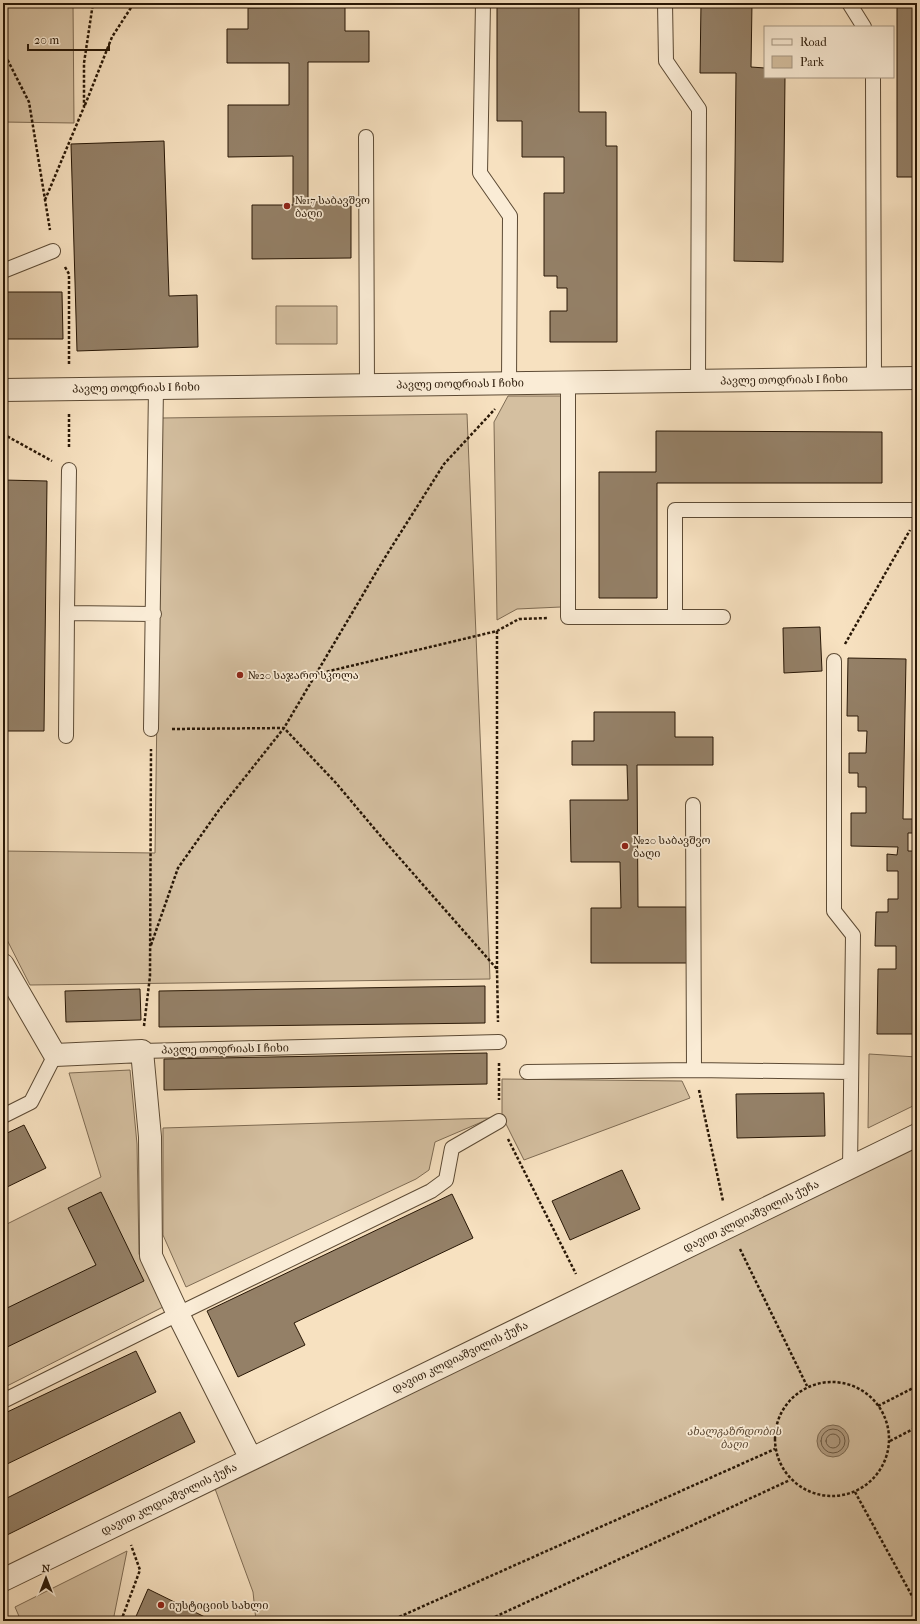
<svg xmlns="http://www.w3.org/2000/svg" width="920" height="1624" viewBox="0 0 920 1624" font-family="'IM FELL French Canon','Noto Serif Georgian',serif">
	<rect width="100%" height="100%" fill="#f7e1c0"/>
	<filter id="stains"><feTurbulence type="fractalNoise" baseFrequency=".005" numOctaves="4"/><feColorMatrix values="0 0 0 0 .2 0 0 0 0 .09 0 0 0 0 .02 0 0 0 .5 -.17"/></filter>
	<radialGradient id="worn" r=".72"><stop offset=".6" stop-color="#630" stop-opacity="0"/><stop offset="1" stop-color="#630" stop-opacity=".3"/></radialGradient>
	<!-- green -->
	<path fill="#d4bfa0" stroke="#7e6b53" d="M3 3H73L74 123 3 122Z
		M914 223H917V319H913Z
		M276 306H337V344H276Z
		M508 396H561V607L517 609 497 620 494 422Z
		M467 414 490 979 30 985 3 932V851L155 853 161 418Z
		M869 1054 917 1057V1104L868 1128Z
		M130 1070 137 1144 139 1254 163 1307 3 1388V1226L101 1177 69 1073Z
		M502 1079 682 1081 690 1098 524 1160 502 1116Z
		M491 1118 435 1142 429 1170 416 1179 186 1287 163 1235V1128Z
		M917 1145V1621H256L253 1592 214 1486Z
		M127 1551 113 1621H21L15 1607Z"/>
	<!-- water -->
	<path fill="#b19c81" stroke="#7a6750" d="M817 1441a16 16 0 1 1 32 0a16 16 0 1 1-32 0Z"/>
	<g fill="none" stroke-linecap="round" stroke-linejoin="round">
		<!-- shore -->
		<path stroke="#6c5a44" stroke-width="1" d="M821 1441a12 12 0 1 1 24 0a12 12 0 1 1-24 0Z
			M826 1441a7 7 0 1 1 14 0a7 7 0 1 1-14 0Z"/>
	</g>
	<!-- building -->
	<path fill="#948067" stroke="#281706" d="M497 3H579V112H606V146H617V342H550V311H567V288H557V276H544V193H564V157H522V121H497Z
		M701 3H752L751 67 765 68V77H785L783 262 734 261 736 73H700Z
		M897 3H917V177H897Z
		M345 7V31H369V62H308V202L351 201V258L252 259V205H293V156L228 157V105H289V63H227V29H248V8Z
		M164 141 169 296 197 295 198 347 77 351 71 144Z
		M3 292H62L63 339H3Z
		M656 431 882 432V483H657V598H599V472H656Z
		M3 480 47 481 44 731H3Z
		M820 627 822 671 784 673 783 628Z
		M848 658 906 659 903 819H917V833H908V851H917V1034H877L878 969H896V946H875L876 912H888V899H898V871H887V854L897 855 898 847 851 846V813H866V787H858V773H849V753H866L867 731H858V716H847Z
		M594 712H675V737H713V765H637L638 907H686L687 963H591V908H621L620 862H571L570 800H628L627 765H572V741H594Z
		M485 986V1023L159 1027V991Z
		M140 989 141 1020 66 1022 65 991Z
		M487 1053V1084L164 1090V1059Z
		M824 1093 825 1136 737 1138 736 1094Z
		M24 1125 46 1168 3 1189V1135Z
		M622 1170 640 1209 570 1240 552 1201Z
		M101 1192 144 1281 3 1349V1310L96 1265 68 1208Z
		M452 1194 473 1238 294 1323 305 1345 238 1377 207 1311Z
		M136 1351 156 1392 3 1466V1414Z
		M180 1412 195 1442 3 1537V1500Z
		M148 1589 213 1621H134Z"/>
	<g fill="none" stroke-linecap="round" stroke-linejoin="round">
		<!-- lane casing -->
		<g stroke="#5c4a34" stroke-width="16">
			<path id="lane" d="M483 3 480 173 510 216 509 383
				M665 3 666 61 699 109 698 381
				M849 3 864 27
				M873 77 874 378
				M366 137 367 385
				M3 271 53 251
				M568 382V617H675V510H917
				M69 470 67 613 154 614
				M675 617H723
				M834 661V911L853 935 850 1168
				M151 729 156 388
				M66 736 67 613
				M693 805 694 1070
				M142 1051 499 1042
				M527 1072 694 1070 851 1072
				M3 1116 31 1102 55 1055
				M3 1401 178 1314 431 1191 446 1180 452 1148 499 1121"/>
		</g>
		<!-- street casing -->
		<g stroke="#5c4a34" stroke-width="24">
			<path id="street" d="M3 390 917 378
				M3 965 55 1055 142 1051 150 1137 151 1256 178 1314 251 1459
				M3 1580 917 1135"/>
		</g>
		<!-- path -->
		<path stroke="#281706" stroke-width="2.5" stroke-dasharray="3 2" stroke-linecap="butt" d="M3 51 29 102 50 230
			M85 105 112 37 134 3
			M45 200 84 107V63L93 3
			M65 267 69 274V365
			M69 414V449
			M3 434 52 461
			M497 631V969
			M845 644 910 530
			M317 674 497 631 519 619 548 618
			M172 729 284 728 336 783 389 846 497 969 498 1022
			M151 945 178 868 219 810 284 728 384 559 444 464 495 409
			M144 1026 150 976 151 749
			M499 1063V1100
			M699 1090 723 1201
			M508 1139 576 1274
			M740 1249 807 1386
			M775 1439a57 57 0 1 1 114 0a57 57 0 1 1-114 0Z
			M878 1406 917 1386
			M890 1441 917 1427
			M855 1492 917 1605
			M121 1621 140 1570 131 1545
			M390 1621 775 1449
			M486 1621 790 1480"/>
		<!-- lane -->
		<use href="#lane" stroke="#faecd6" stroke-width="14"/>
		<!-- street -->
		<use href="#street" stroke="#faecd6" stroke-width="22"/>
	</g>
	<!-- markers -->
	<g fill="#8f2418" stroke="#faecd6" stroke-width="1.5">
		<circle cx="287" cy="206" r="4"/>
		<circle cx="240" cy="675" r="4"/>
		<circle cx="625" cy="846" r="4"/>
		<circle cx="161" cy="1605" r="4"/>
	</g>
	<g text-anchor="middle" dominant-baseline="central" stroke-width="3.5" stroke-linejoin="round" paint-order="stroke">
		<!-- poi labels -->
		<g font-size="11" fill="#281706" stroke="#faecd6" text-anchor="start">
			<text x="295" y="200">№17 საბავშვო<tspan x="295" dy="13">ბაღი</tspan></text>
			<text x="248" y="675">№20 საჯარო სკოლა</text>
			<text x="633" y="840">№20 საბავშვო<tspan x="633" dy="13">ბაღი</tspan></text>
			<text x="169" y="1605">იუსტიციის სახლი</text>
		</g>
		<!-- street labels -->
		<g font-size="11" fill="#281706" stroke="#faecd6">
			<text transform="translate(784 380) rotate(-1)">პავლე თოდრიას I ჩიხი</text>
			<text transform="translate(460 384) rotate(-1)">პავლე თოდრიას I ჩიხი</text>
			<text transform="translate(136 388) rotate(-1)">პავლე თოდრიას I ჩიხი</text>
			<text transform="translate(225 1049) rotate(-1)">პავლე თოდრიას I ჩიხი</text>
			<text transform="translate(751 1216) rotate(-26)">დავით კლდიაშვილის ქუჩა</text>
			<text transform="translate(460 1357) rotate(-26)">დავით კლდიაშვილის ქუჩა</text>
			<text transform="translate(169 1499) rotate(-26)">დავით კლდიაშვილის ქუჩა</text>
		</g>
		<!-- park labels -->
		<g font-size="11" font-style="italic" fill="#5c4934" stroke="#faecd6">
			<text x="734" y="1431">ახალგაზრდობის<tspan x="734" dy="13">ბაღი</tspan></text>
		</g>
	</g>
	<!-- margin -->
	<rect width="920" height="1624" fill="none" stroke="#f7e1c0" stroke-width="16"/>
	<rect x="4" y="4" width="912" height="1616" fill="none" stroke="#281706" stroke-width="2"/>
	<rect x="8" y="8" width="904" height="1608" fill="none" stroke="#281706"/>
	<!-- legend -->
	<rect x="764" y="26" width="130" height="52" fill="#faecd6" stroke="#a69783"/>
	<rect x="772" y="39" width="20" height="6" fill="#faecd6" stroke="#a69783"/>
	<text x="800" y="46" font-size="12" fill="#281706">Road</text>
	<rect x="772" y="56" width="20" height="12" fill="#d4bfa0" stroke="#a69783"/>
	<text x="800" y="66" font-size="12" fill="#281706">Park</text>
	<!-- north arrow -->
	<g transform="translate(46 1578)" stroke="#faecd6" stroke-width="3" paint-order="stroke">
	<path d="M0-3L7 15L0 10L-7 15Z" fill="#281706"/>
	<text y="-6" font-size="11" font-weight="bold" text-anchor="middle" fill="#281706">N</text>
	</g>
	<!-- scale -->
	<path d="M28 44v6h81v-6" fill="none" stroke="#281706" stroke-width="2"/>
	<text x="34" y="44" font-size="12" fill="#281706" stroke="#faecd6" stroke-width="3" paint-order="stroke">20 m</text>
	<rect width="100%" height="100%" filter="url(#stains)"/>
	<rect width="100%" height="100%" fill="url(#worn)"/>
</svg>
